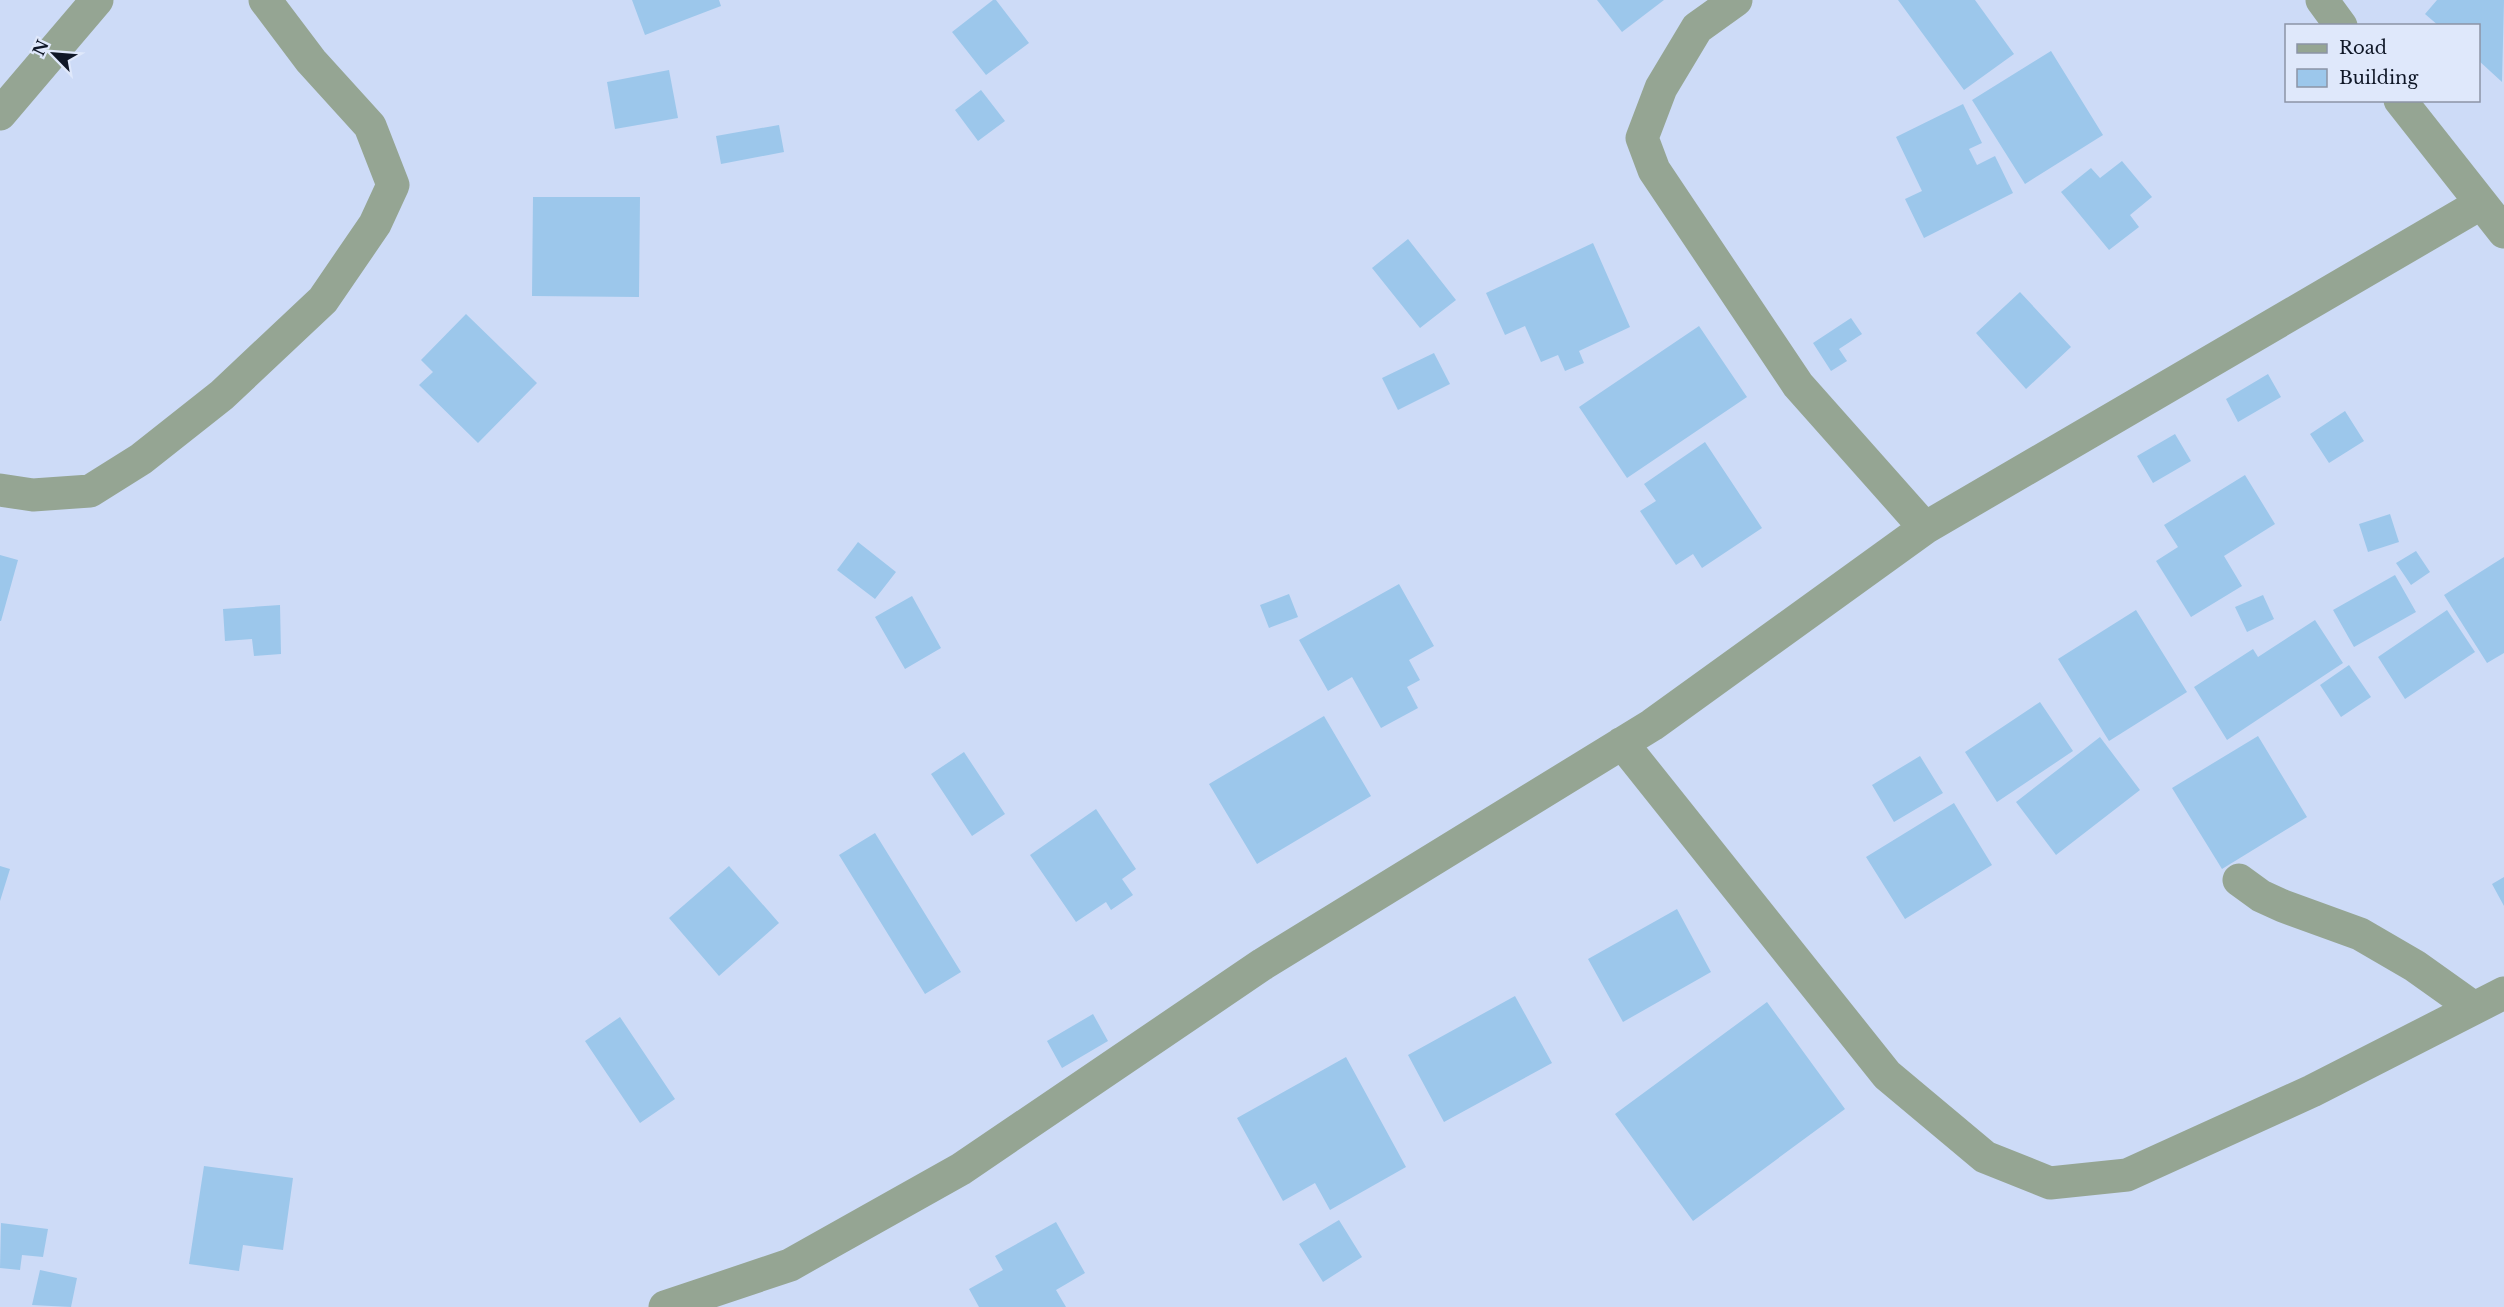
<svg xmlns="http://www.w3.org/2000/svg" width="2504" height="1307" viewBox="0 0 2504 1307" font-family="'Libre Baskerville',serif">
	<rect width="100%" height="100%" fill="#cddbf7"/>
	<!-- building -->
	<path fill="#9cc7eb" d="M632 0H719L721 6 645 35Z
		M993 0H996L1029 43 986 75 952 32Z
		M1597 0H1664L1622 32Z
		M1898 0H1975L2014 54 1964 90Z
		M2437 0H2504L2502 82 2478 60V26H2439L2425 14Z
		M2051 51 2103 135 2025 184 1972 100Z
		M669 70 678 118 615 129 607 82Z
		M981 90 1005 121 978 141 955 110Z
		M1963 104 1982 143 1969 149 1977 165 1995 156 2013 193 1924 238 1905 199 1922 191 1896 137Z
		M779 125 784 152 721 164 716 136Z
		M2122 161 2152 197 2130 215 2139 227 2109 250 2061 192 2091 168 2100 178Z
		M533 197H640L639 297 532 296Z
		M1408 239 1456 300 1420 328 1372 268Z
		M1593 243 1630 327 1579 351 1584 363 1565 371 1558 355 1541 362 1525 326 1505 335 1486 293Z
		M2020 292 2071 347 2026 389 1976 333Z
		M466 314 537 383 478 443 419 385 433 372 421 360Z
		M1851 318 1862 334 1839 349 1847 361 1831 371 1813 343Z
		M1699 326 1747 397 1627 478 1579 407Z
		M1434 353 1450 384 1398 410 1382 378Z
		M2268 374 2281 397 2238 422 2226 399Z
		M2345 411 2364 441 2329 463 2310 434Z
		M2175 434 2191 461 2153 483 2137 456Z
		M1705 442 1762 528 1702 568 1693 554 1676 565 1640 511 1656 501 1644 484Z
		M2245 475 2275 524 2224 556 2242 586 2191 617 2156 561 2178 547 2164 525Z
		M2390 514 2399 542 2368 552 2359 524Z
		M858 542 896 572 875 599 837 570Z
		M2416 551 2430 572 2411 585 2396 563Z
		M0 555 18 560 1 621H0Z
		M2504 557V653L2487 663 2444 595Z
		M2395 575 2416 612 2354 647 2333 610Z
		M1399 584 1434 646 1409 660 1420 680 1407 687 1418 708 1381 728 1352 677 1328 691 1299 640Z
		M1289 594 1298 617 1269 628 1260 605Z
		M2263 595 2274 619 2247 632 2235 607Z
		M912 596 941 648 905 669 875 617Z
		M280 605 281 654 254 656 252 639 225 641 223 609Z
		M2136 610 2187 692 2109 741 2058 659Z
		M2447 610 2475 652 2405 699 2378 657Z
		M2315 620 2343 663 2227 740 2194 687 2253 649 2258 657Z
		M2349 665 2371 697 2341 717 2320 685Z
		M2040 702 2073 751 1997 802 1965 752Z
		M1324 716 1371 796 1257 864 1209 784Z
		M2258 736 2307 817 2222 869 2172 788Z
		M2100 737 2140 790 2056 855 2016 802Z
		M964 752 1005 814 972 836 931 774Z
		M1920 756 1943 793 1894 822 1872 785Z
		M1954 803 1992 865 1905 919 1866 857Z
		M1096 809 1136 869 1122 879 1133 895 1111 910 1106 902 1076 922 1030 855Z
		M875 833 961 972 925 994 839 855Z
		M0 866 10 869 0 901Z
		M729 866 779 923 719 976 669 918Z
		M2504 877V906L2492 884Z
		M1677 909 1711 972 1623 1022 1588 959Z
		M1515 996 1552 1063 1444 1122 1408 1055Z
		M1767 1002 1845 1109 1693 1221 1615 1114Z
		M1093 1014 1108 1041 1062 1068 1047 1041Z
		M620 1017 675 1099 640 1123 585 1041Z
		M1346 1057 1406 1167 1330 1210 1315 1183 1283 1201 1237 1118Z
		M204 1166 293 1178 283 1250 243 1245 239 1271 189 1264Z
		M1339 1220 1362 1257 1323 1282 1299 1244Z
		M1056 1222 1085 1273 1056 1290 1066 1307H979L969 1289 1003 1270 995 1256Z
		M1 1223 48 1229 43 1257 22 1255 20 1270 0 1268Z
		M40 1270 77 1278 71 1307 32 1305Z"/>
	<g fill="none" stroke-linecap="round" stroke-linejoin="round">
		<!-- minor -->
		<path stroke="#95a593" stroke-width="33" d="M1736 0 1697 28 1661 88 1642 138 1654 170 1798 385 1925 528
			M2322 0 2341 26
			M2400 100 2504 232
			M0 114 97 0
			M0 490 33 495 90 491 141 459 222 395 323 300 375 224 393 185 370 126 311 61 265 0
			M1622 743 1887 1075 1985 1157 2050 1183 2127 1175 2312 1091 2504 993
			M2239 880 2261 896 2283 906 2360 934 2415 966 2474 1008
			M665 1307 790 1265 961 1169 1263 964 1652 725 1925 528 2480 204"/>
	</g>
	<!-- legend -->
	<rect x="2285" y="24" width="195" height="78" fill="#dfe8fb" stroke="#8c94a6" stroke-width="1.5"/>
	<rect x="2297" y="44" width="30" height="9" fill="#95a593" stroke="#8c94a6" stroke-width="1.5"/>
	<text x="2339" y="54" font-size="18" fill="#0f1727">Road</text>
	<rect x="2297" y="69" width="30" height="18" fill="#9cc7eb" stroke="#8c94a6" stroke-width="1.5"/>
	<text x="2339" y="84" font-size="18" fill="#0f1727">Building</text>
	<!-- north arrow -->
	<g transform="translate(54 54) rotate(295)" stroke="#dfe8fb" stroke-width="4.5" paint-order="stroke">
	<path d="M0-4.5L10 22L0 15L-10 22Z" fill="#0f1727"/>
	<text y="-9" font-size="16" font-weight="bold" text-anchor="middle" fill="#0f1727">N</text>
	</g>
</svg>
